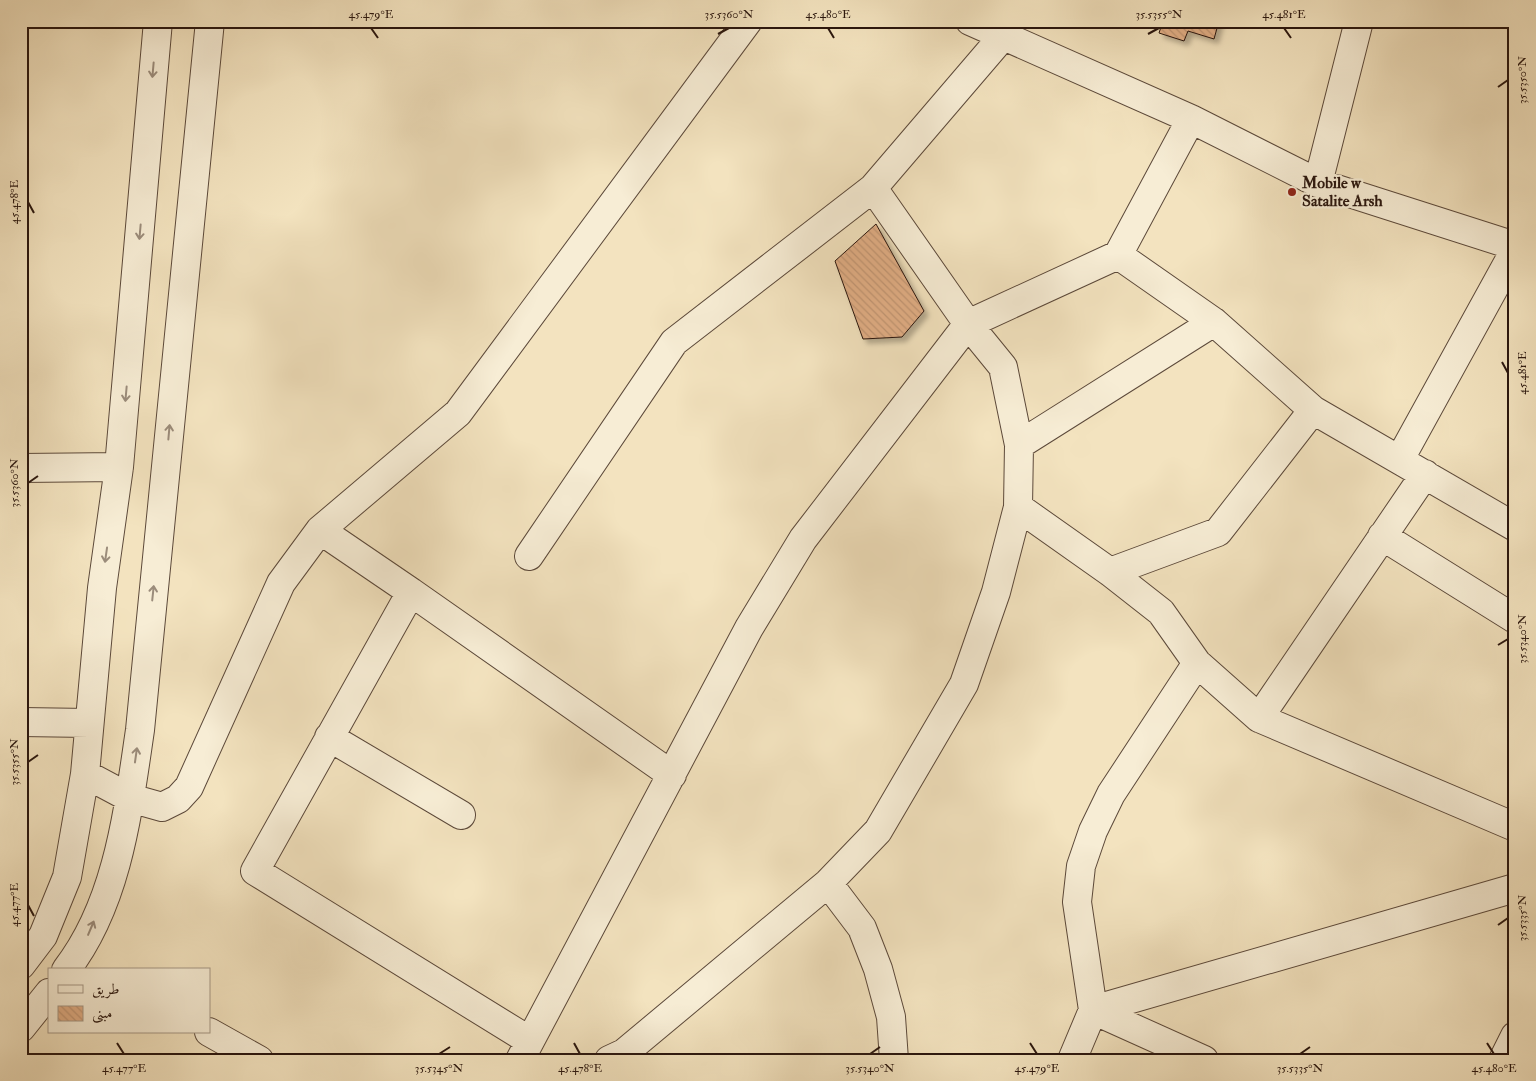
<svg xmlns="http://www.w3.org/2000/svg" width="1536" height="1081" viewBox="0 0 1536 1081" font-family="'IM FELL Double Pica',Amiri,serif">
	<defs>
		<pattern id="building-back-hatch" width="6" height="6" patternUnits="userSpaceOnUse" patternTransform="scale(1.25)"><rect width="6" height="6" fill="#e1ae85"/><path d="M-1 5l2 2M0 0l6 6M5-1l2 2" fill="none" stroke="#c19572"/></pattern>
		<filter id="shadow"><feDropShadow dx="4.5" dy="4.5" stdDeviation="2.5" flood-color="#0004"/></filter>
	</defs>
	<rect width="100%" height="100%" fill="#f3e3bf"/>
	<filter id="stains"><feTurbulence type="fractalNoise" baseFrequency=".004" numOctaves="4"/><feColorMatrix values="0 0 0 0 .2 0 0 0 0 .09 0 0 0 0 .02 0 0 0 .5 -.17"/></filter>
	<radialGradient id="worn" r=".72"><stop offset=".6" stop-color="#630" stop-opacity="0"/><stop offset="1" stop-color="#630" stop-opacity=".3"/></radialGradient>
	<!-- building -->
	<path fill="url(#building-back-hatch)" stroke="#2a160e" filter="url(#shadow)" d="M1163 21H1219L1214 39 1188 31 1184 41 1159 33Z
		M876 224 924 311 902 337 863 339 835 261Z"/>
	<g fill="none" stroke-linecap="round" stroke-linejoin="round">
		<!-- minor casing -->
		<g stroke="#5c493a" stroke-width="30">
			<path id="minor" d="M970 21 1191 119 1318 183 1515 246
				M1318 183 1359 21
				M1118 255 1214 322 1313 410 1515 527
				M1019 445 1214 322
				M1400 459 1515 250
				M21 468 119 467
				M1018 507 1110 572 1161 612 1197 663 1259 718 1515 827
				M320 530 411 592 255 871 530 1041
				M1382 536 1515 619
				M529 556 674 342 873 188 1004 35
				M1110 572 1218 532 1313 410
				M411 592 672 775
				M1259 718 1425 474
				M21 722 89 723
				M329 737 461 815
				M85 774 130 798 162 807 178 799 189 787 281 583 320 530 458 413 748 21
				M828 883 862 928 878 969 891 1017 894 1060
				M21 965 43 936 67 877 85 774 102 588 119 467 158 21
				M66 970C118 903 128 811 140 730L210 21
				M1093 1010 1515 888
				M1093 1010 1204 1060
				M21 1028 49 993
				M209 1032 259 1060
				M520 1060 749 628 803 539 968 324 1118 255 1191 119
				M609 1060 624 1053 828 883 878 831 964 684 996 592 1018 507 1019 445 1003 367 968 324 873 188
				M1072 1060 1093 1010 1077 902 1081 866 1093 831 1111 794 1197 663
				M1503 1060 1515 1036"/>
		</g>
		<!-- minor -->
		<use href="#minor" stroke="#f7edd5" stroke-width="28"/>
	</g>
	<!-- one-way arrows -->
	<defs><path id="oneway-shaft" d="M-6 0H5M1.5-3L5.5 0L1.5 3" fill="none" stroke-width="1.6" stroke-linecap="round" stroke-linejoin="round" transform="scale(1.25)"/></defs>
	<g stroke="#9b8c7b">
		<use href="#oneway-shaft" transform="translate(153 70) rotate(95)"/>
		<use href="#oneway-shaft" transform="translate(140 232) rotate(95)"/>
		<use href="#oneway-shaft" transform="translate(126 394) rotate(95)"/>
		<use href="#oneway-shaft" transform="translate(169 432) rotate(-85)"/>
		<use href="#oneway-shaft" transform="translate(106 555) rotate(98)"/>
		<use href="#oneway-shaft" transform="translate(153 593) rotate(-84)"/>
		<use href="#oneway-shaft" transform="translate(136 755) rotate(-82)"/>
		<use href="#oneway-shaft" transform="translate(91 928) rotate(-67)"/>
	</g>
	<!-- ticks -->
	<path fill="none" stroke="#2a160e" stroke-width="2" d="M371 28 378 38M828 28 834 38M1284 28 1291 38M718 34 729 28M1148 34 1159 28M1498 87 1508 80M28 202 34 213M1502 362 1508 373M28 483 38 476M1498 645 1508 639M28 762 38 755M28 905 34 916M1498 925 1508 918M117 1043 124 1054M574 1043 580 1054M1030 1043 1037 1054M1487 1043 1494 1054M439 1054 450 1047M870 1054 880 1047M1300 1054 1310 1047"/>
	<!-- markers -->
	<circle fill="#8f2418" stroke="#f7edd5" stroke-width="2" cx="1292" cy="192" r="5"/>
	<g text-anchor="middle" dominant-baseline="central" stroke-width="4.5" stroke-linejoin="round" paint-order="stroke">
		<!-- poi labels -->
		<g font-size="16" font-weight="bold" fill="#2a160e" stroke="#f7edd5" text-anchor="start">
			<text x="1302" y="183">Mobile w<tspan x="1302" dy="18">Satalite Arsh</tspan></text>
		</g>
	</g>
	<!-- margin -->
	<rect width="1536" height="1081" fill="none" stroke="#f3e3bf" stroke-width="55"/>
	<!-- legend -->
	<rect x="48" y="968" width="162" height="65" fill="#f7edd5" stroke="#a59785"/>
	<rect x="58" y="985" width="25" height="8" fill="#f7edd5" stroke="#a59785"/>
	<text x="92" y="994" font-size="15" fill="#2a160e">طريق</text>
	<rect x="58" y="1006" width="25" height="15" fill="url(#building-back-hatch)" stroke="#a59785"/>
	<text x="92" y="1018" font-size="15" fill="#2a160e">مبنى</text>
	<rect x="28" y="28" width="1480" height="1026" fill="none" stroke="#2a160e" stroke-width="2"/>
	<g font-size="12" text-anchor="middle" fill="#2a160e">
		<text x="371" y="18">45.479°E</text>
		<text x="729" y="18">35.5360°N</text>
		<text x="828" y="18">45.480°E</text>
		<text x="1159" y="18">35.5355°N</text>
		<text x="1284" y="18">45.481°E</text>
		<text transform="translate(1522 80) rotate(-90)" y="4">35.5350°N</text>
		<text transform="translate(14 202) rotate(-90)" y="4">45.478°E</text>
		<text transform="translate(1522 373) rotate(-90)" y="4">45.481°E</text>
		<text transform="translate(14 483) rotate(-90)" y="4">35.5360°N</text>
		<text transform="translate(1522 639) rotate(-90)" y="4">35.5340°N</text>
		<text transform="translate(14 762) rotate(-90)" y="4">35.5355°N</text>
		<text transform="translate(14 905) rotate(-90)" y="4">45.477°E</text>
		<text transform="translate(1522 918) rotate(-90)" y="4">35.5335°N</text>
		<text x="124" y="1072">45.477°E</text>
		<text x="439" y="1072">35.5345°N</text>
		<text x="580" y="1072">45.478°E</text>
		<text x="870" y="1072">35.5340°N</text>
		<text x="1037" y="1072">45.479°E</text>
		<text x="1300" y="1072">35.5335°N</text>
		<text x="1494" y="1072">45.480°E</text>
	</g>
	<rect width="100%" height="100%" filter="url(#stains)"/>
	<rect width="100%" height="100%" fill="url(#worn)"/>
</svg>
